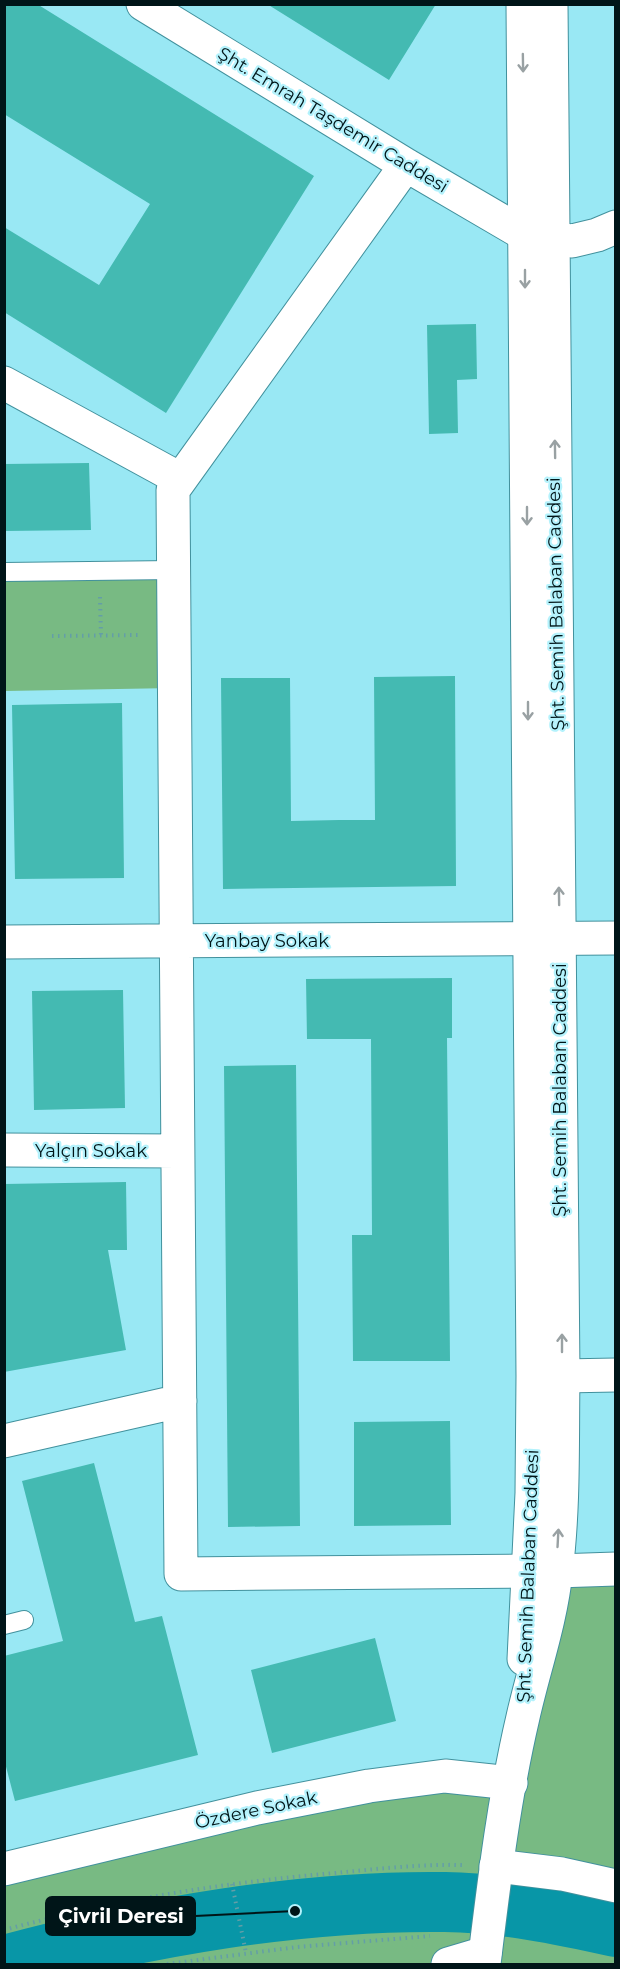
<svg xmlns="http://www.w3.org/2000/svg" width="620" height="1969" viewBox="0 0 620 1969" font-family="Montserrat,sans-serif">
	<rect width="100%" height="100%" fill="#99e8f4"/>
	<!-- green -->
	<path fill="#78ba83" d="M173 570 174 688 5 691 4 572Z
		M615 1569V1964H5L4 1869 257 1808 511 1783 556 1571Z"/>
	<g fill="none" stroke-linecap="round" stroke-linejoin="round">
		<!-- river -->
		<path stroke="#0896a7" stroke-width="60" d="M9 1964C146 1927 302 1900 445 1902 502 1903 559 1914 616 1927"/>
	</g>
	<!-- building -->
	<path fill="#44bab2" d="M4 4H37L314 176 166 413 4 312V227L99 285 150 204 4 114Z
		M267 4H436L389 80Z
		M476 324 477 379 457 380 458 433 429 434 427 325Z
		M89 463 91 530 4 531V464Z
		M455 676 456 886 223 889 221 678H290L291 821 339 820H375L374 677Z
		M122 703 124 878 15 879 12 705Z
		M452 978V1038H447L450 1361H353L352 1235H372L371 1039H307L306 979Z
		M123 990 125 1108 34 1110 32 991Z
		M296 1065 300 1526 228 1527 224 1066Z
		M126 1182 127 1250H108L126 1350 4 1372V1184Z
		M450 1421 451 1525 354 1526V1422Z
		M94 1463 135 1622 162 1616 198 1755 15 1801 4 1759V1656L63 1641 22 1481Z
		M375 1638 396 1721 272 1753 251 1670Z"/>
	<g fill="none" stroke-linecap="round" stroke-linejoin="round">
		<!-- service casing -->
		<g stroke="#42919d" stroke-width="20">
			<path id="service" d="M4 572 173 570
				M4 1625 24 1620"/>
		</g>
		<!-- minor casing -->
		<g stroke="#42919d" stroke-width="35">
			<path id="minor" d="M143 4 406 165 524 234 572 241 597 235 616 227
				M406 165 173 490 181 1574 527 1571
				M4 383 180 479
				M4 942 616 938
				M4 1150 177 1151
				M563 1376 616 1375
				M4 1441 180 1401
				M556 1571 616 1569
				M496 1866 562 1874 616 1886
				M4 1869 257 1808 369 1786 445 1776 511 1783
				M448 1964 485 1953"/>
		</g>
		<!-- tertiary casing -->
		<g stroke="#42919d" stroke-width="35">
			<path id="tertiary" d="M523 4 533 1376 532 1493 524 1659
				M484 1964C494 1882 504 1798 523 1717 534 1668 551 1621 556 1571 564 1507 562 1441 563 1376L551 4"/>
		</g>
		<!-- path -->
		<path stroke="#649ea7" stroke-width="4" stroke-dasharray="1.5 4.5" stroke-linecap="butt" d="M100 597 101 636
			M52 636 141 635
			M232 1884 246 1953
			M4 1930C116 1900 220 1883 335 1873 377 1869 420 1864 462 1865
			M167 1964 297 1947 430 1936"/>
		<!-- service -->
		<use href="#service" stroke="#fff" stroke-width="18"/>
		<!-- minor -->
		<use href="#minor" stroke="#fff" stroke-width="33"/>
		<!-- tertiary -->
		<use href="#tertiary" stroke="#fff" stroke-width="33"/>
	</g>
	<!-- one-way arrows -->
	<defs><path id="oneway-shaft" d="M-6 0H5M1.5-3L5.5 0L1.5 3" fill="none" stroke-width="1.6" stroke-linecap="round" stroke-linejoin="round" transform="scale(1.5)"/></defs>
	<g stroke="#99a1a3">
		<use href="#oneway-shaft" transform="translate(523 63) rotate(89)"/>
		<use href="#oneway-shaft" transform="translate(525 279) rotate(90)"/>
		<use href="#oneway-shaft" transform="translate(555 449) rotate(-91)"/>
		<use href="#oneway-shaft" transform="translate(527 516) rotate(90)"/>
		<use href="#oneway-shaft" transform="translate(528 711) rotate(90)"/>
		<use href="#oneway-shaft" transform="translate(559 896) rotate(-91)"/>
		<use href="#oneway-shaft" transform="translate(562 1343) rotate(-90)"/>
		<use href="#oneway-shaft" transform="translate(558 1538) rotate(-87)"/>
	</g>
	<g text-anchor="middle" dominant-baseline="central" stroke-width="4.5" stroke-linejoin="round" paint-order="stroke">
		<!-- street labels -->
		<g font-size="18" fill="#001518" stroke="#b4f2fc">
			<text transform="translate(333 120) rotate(31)">Şht. Emrah Taşdemir Caddesi</text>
			<text transform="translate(556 604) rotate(-91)">Şht. Semih Balaban Caddesi</text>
			<text x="267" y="941">Yanbay Sokak</text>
			<text transform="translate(560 1090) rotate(-90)">Şht. Semih Balaban Caddesi</text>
			<text x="91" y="1151">Yalçın Sokak</text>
			<text transform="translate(528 1576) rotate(-88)">Şht. Semih Balaban Caddesi</text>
			<text transform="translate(256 1810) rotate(-12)">Özdere Sokak</text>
		</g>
	</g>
	<!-- callouts -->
	<path fill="none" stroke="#001518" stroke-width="2" d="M295 1911L195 1916"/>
	<circle fill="#001518" stroke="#b4f2fc" stroke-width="2" cx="295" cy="1911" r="6"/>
	<rect fill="#001518" stroke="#001518" stroke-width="2" x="46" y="1897" width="149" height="38" rx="6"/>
	<g font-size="20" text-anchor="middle" font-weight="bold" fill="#fff">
		<text x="121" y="1923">Çivril Deresi</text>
	</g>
	<!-- border -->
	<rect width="620" height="1969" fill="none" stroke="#001518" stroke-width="12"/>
</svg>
